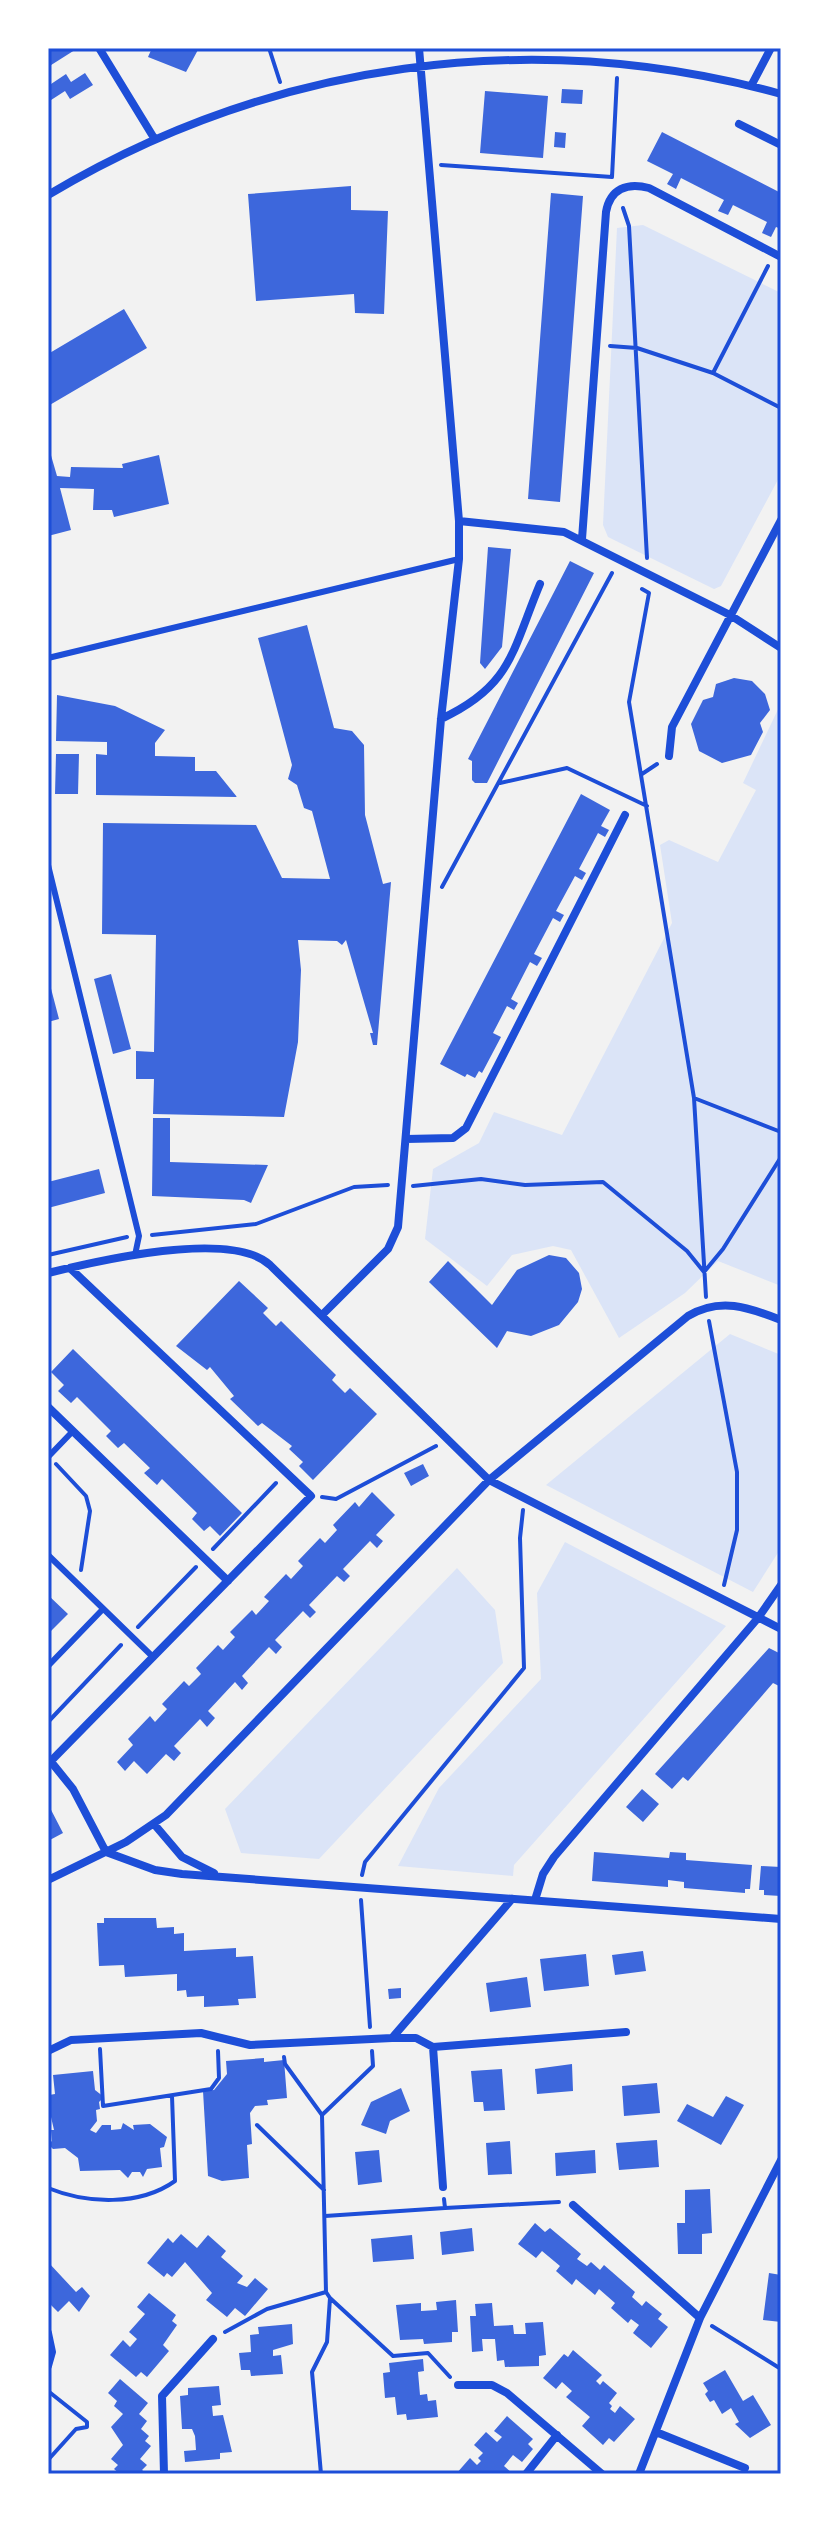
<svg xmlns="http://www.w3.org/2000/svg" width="829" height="2522" viewBox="0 0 829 2522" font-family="'Alegreya Sans',sans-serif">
	<rect width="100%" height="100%" fill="#f2f2f2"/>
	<!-- green -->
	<path fill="#dbe4f7" d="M643 225 781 293V474L721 586 714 589 608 537 603 525 617 228Z
		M781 703V1286L718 1261 685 1293 619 1338 571 1250 553 1246 512 1255 487 1286 425 1239 433 1169 479 1143 494 1112 562 1135 672 923 660 845 669 840 718 862 756 790 743 783Z
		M730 1334 781 1355V1548L753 1592 546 1485Z
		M565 1542 726 1626 514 1865 513 1876 398 1866 439 1788 541 1679 537 1593Z
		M457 1568 495 1610 503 1663 319 1859 241 1853 225 1809Z"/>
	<!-- building -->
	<path fill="#3d67dc" d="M48 48H78L48 67Z
		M152 48H199L186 72 148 57Z
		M85 73 93 85 70 99 65 91 48 102V86L66 74 71 82Z
		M562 89 583 90 582 104 561 103Z
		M485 91 548 96 543 158 480 153Z
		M555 132 566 133 565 148 554 147Z
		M662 132 781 193V229L776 227 771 237 762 233 767 222 733 205 728 215 718 211 724 200 681 178 676 189 667 184 673 174 647 161Z
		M351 186V210L388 211 384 314 355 313 354 294 256 301 248 194Z
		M551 193 583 196 560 502 528 499Z
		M124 309 147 348 48 406V354Z
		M48 445 57 476 70 477 71 467 123 468 122 464 159 455 169 504 114 517 112 510H93L94 489 60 488 71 530 48 536Z
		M488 547 511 549 502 647 485 669 480 663Z
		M570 561 594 573 487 783H475L472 780V761L468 759Z
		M307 625 334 728 352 731 364 745 365 815 383 884 391 882 377 1045H373L370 1033H373L346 940 342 945 337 941 298 940 301 970 298 1042 284 1117 153 1114 154 1079H136V1051L154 1052 156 935 102 934 103 823 256 825 282 878 330 879 312 811 304 808 297 785 288 779 292 765 258 638Z
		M734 678 752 681 765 694 770 710 760 723 763 732 751 755 722 763 699 751 691 724 703 700 713 697 716 684Z
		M57 695 115 706 165 730 155 743V756L195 757V771H216L237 797 96 795V754L107 755V742L56 741Z
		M56 754H79L78 794H55Z
		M581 794 610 810 601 826 609 830 605 837 598 833 579 869 586 873 582 880 575 876 556 911 564 915 560 922 553 918 534 954 542 958 537 966 530 962 511 999 518 1003 514 1010 507 1006 493 1033 501 1037 482 1073 479 1071 475 1078 467 1074 465 1077 440 1064Z
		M111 974 131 1049 113 1054 94 979Z
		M48 977 59 1019 48 1022Z
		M153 1118H170V1162L268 1165 251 1203 244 1200 152 1196Z
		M99 1169 105 1193 48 1208V1182Z
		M549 1255 566 1258 579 1273 582 1289 578 1302 559 1325 531 1336 507 1331 497 1348 429 1282 448 1261 492 1305 517 1270Z
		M239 1281 268 1308 263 1313 276 1326 281 1321 336 1375 332 1380 345 1393 350 1388 377 1414 313 1480 299 1466 303 1462 289 1449 292 1446 262 1423 258 1426 230 1399 234 1396 210 1367 207 1370 176 1346Z
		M73 1349 242 1513 220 1536 210 1526 204 1531 192 1519 197 1513 162 1479 157 1485 144 1473 150 1468 124 1443 118 1448 106 1436 111 1431 77 1397 71 1403 58 1391 64 1385 51 1372Z
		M423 1464 429 1476 411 1486 404 1473Z
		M372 1492 395 1515 376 1535 383 1541 377 1548 370 1541 343 1569 350 1576 344 1582 337 1576 309 1605 316 1612 310 1618 303 1611 275 1640 282 1647 276 1654 269 1647 242 1676 248 1683 242 1690 235 1682 208 1711 215 1718 207 1727 200 1719 174 1746 181 1753 174 1761 166 1754 147 1774 134 1761 125 1771 117 1762 133 1745 128 1739 150 1716 155 1722 167 1709 162 1704 184 1681 189 1686 201 1674 196 1668 218 1645 223 1650 235 1637 230 1632 252 1610 256 1615 269 1601 264 1597 286 1574 291 1579 303 1566 298 1561 320 1538 325 1543 337 1530 333 1525 355 1502 359 1507Z
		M48 1595 68 1614 48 1634Z
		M769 1648 781 1654V1687L773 1683 688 1781 683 1777 672 1789 655 1774Z
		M642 1789 659 1804 643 1822 626 1807Z
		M48 1804 63 1833 48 1841Z
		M594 1852 669 1858 670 1852 686 1853V1860L752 1865 750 1889H745V1893L684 1888V1882L668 1880V1887L592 1881Z
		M761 1866 781 1867V1896L764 1895V1890H759Z
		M104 1918H156L157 1928 174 1927V1934L184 1933V1951L236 1948V1957L253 1956 256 1998 238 1999 239 2005 204 2007V1996L187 1997 186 1990 177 1991V1974L125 1977 124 1965 99 1966 97 1923H104Z
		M643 1951 646 1971 615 1975 612 1955Z
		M586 1954 589 1986 544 1991 540 1959Z
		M527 1977 531 2007 490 2012 486 1983Z
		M401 1988V1998L389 1999 388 1989Z
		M264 2058V2062L284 2060 287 2098 267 2100 268 2105 255 2106 250 2113 252 2144 247 2145 249 2178 222 2181 208 2176 203 2091 214 2090 227 2074 226 2061Z
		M572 2064 573 2091 537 2094 535 2069Z
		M502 2069 505 2110 484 2111 483 2102H474L471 2071Z
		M93 2071 95 2090 104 2097 99 2102 100 2109 96 2110 97 2121 90 2130 96 2133 102 2125H111V2130L121 2129 123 2123 134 2130 133 2125 150 2124 167 2137 164 2147 160 2148 162 2167 147 2169 143 2177 140 2172H132L128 2178 120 2170 80 2171 78 2158 65 2148 53 2149 48 2144 52 2141 51 2130H54L48 2104 49 2095 55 2094 53 2075Z
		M657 2083 660 2113 624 2116 622 2086Z
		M401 2088 410 2111 390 2121 386 2134 361 2125 371 2102Z
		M726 2096 744 2105 721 2145 677 2121 687 2104 713 2117Z
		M657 2140 659 2167 619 2170 616 2143Z
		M510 2141 512 2174 488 2175 486 2143Z
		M379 2150 382 2182 358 2185 355 2152Z
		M595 2150 596 2173 556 2176 555 2153Z
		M710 2189 712 2233 702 2234V2254H678L677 2223H685V2190Z
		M535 2223 545 2232 550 2228 581 2254 577 2259 587 2266 591 2262 600 2270 604 2265 635 2292 632 2297 642 2306 646 2301 662 2314 658 2319 668 2327 651 2348 633 2333 639 2325 631 2319 628 2323 611 2308 615 2303 599 2289 595 2295 576 2279 572 2285 556 2271 560 2266 542 2251 536 2258 518 2244Z
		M472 2228 474 2251 442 2255 440 2232Z
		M181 2234 197 2248 208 2235 226 2251 221 2257 243 2276 237 2283 247 2287 255 2278 268 2289 245 2316 235 2308 227 2317 206 2300 212 2293 185 2262 172 2277 167 2273 164 2277 147 2263 168 2238 173 2243Z
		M412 2235 414 2259 373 2262 371 2239Z
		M48 2262 76 2292 82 2287 90 2296 79 2312 69 2301 58 2312 48 2302Z
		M769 2273 781 2275V2322L763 2320Z
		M149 2293 176 2315 172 2321 177 2325 163 2345 169 2351 147 2377 141 2372 136 2377 110 2355 123 2340 130 2347 137 2339 129 2332 145 2314 137 2307Z
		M456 2300 458 2332H452V2342L424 2344 423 2339 400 2340 396 2305 421 2303V2311L437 2310 436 2302Z
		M492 2303 494 2326 513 2325 514 2334H526L525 2323 543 2322 546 2355 539 2356V2366L505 2367 504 2360 497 2361 495 2339H482L483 2351 472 2352 470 2316H476L475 2304Z
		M292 2324 293 2344 273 2350V2356L281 2355 283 2374 251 2376 250 2370H241L239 2353 251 2352 250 2335 259 2334 258 2327Z
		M573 2350 602 2375 596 2381 600 2385 603 2381 617 2393 609 2403 612 2406 610 2409 615 2413 620 2406 635 2419 614 2442 609 2438 603 2445 582 2426 590 2417 566 2397 572 2391 562 2382 556 2389 543 2378 564 2354 568 2357Z
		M423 2359 424 2371 418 2372 420 2395 427 2394 428 2401 436 2400 438 2417 407 2420 406 2414 397 2415 395 2397 385 2398 383 2373 390 2372 389 2363Z
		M725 2370 743 2401 753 2395 771 2425 750 2438 735 2424 739 2422 731 2408 722 2414 714 2400 710 2402 705 2394 708 2391 703 2383Z
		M120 2379 148 2403 139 2414 147 2421 141 2429 149 2436 145 2441 151 2446 140 2459 147 2465 142 2470 147 2474H120L114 2469 118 2465 111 2459 123 2445 111 2427 123 2414 114 2406 117 2401 108 2393Z
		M219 2386 221 2405 212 2406 213 2416 223 2415 232 2452 220 2453V2459L185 2462 184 2451 196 2450 195 2436 192 2429H182L180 2396 188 2395V2388Z
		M507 2416 533 2439 528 2444 533 2449 522 2462 513 2455 504 2466 513 2474H456L470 2458 477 2465 481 2461 478 2458 483 2453 474 2445 486 2432 497 2442 502 2437 494 2431Z"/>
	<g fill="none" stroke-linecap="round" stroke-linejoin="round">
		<!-- path -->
		<path stroke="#1d4ed8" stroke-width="4" d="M269 48 280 82
			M441 165 612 177
			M612 177 617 78
			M623 208 629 226 647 558
			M610 346 637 348 713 373 768 266
			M713 373 781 408
			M642 589 649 593 629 702 694 1098 706 1297
			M642 774 657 764
			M500 783 567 768 647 806
			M442 887 612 573
			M694 1098 781 1132
			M413 1186 481 1179 525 1185 603 1182 687 1251 704 1272 723 1249 781 1157
			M152 1235 256 1224 354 1187 388 1185
			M48 1255 127 1237
			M709 1321 737 1472V1530L724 1585
			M56 1464 86 1496 90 1511 81 1570
			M322 1497 336 1499 436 1446
			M213 1549 276 1483
			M138 1627 196 1567
			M48 1722 121 1645
			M362 1875 365 1862 524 1668 520 1538 523 1510
			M361 1900 370 2027
			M100 2049 103 2106 211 2089 219 2078 218 2051
			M284 2057 285 2064 322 2115
			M257 2125 324 2190
			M48 2188C87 2204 140 2206 175 2181L172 2096
			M444 2199 445 2208 559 2202
			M325 2216 445 2208
			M330 2298 393 2356 428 2353 450 2377
			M712 2326 781 2369
			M225 2332 267 2309 326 2292
			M48 2391 87 2422V2427L76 2429 48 2460
			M321 2474 312 2372 327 2342 330 2298 326 2292 322 2115 373 2066 372 2051"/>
		<!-- service -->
		<path stroke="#1d4ed8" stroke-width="6" d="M48 658 459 559
			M48 865 139 1236 135 1255
			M48 1457 73 1431
			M48 1555 153 1657
			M48 1666 103 1609"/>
		<!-- minor -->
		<path stroke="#1d4ed8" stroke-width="8" d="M99 48 154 138
			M751 86 771 48
			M739 124 781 145
			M48 195C271 62 530 25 781 94
			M459 521 564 532 730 615 781 648
			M582 539 606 212C610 189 627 182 649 188L781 257
			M441 719C512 686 512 651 540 584
			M669 756 672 727 781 520
			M406 1139 453 1138 466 1128 625 815
			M48 1273C97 1261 231 1229 270 1265L489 1480 781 1629
			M322 1315 388 1249 398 1227 441 719 459 559V521L419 48
			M48 1407 228 1581
			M48 1758 73 1789 106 1852
			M51 1761 311 1496 70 1268
			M154 1824 182 1857 214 1873
			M106 1852 155 1870 182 1874 781 1919
			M48 1880 126 1842 166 1815 489 1480 688 1316C720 1297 748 1307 781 1320
			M535 1900 543 1874 554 1857 758 1618 781 1585
			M392 2038H416L433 2047 626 2032
			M433 2047 443 2187
			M48 2051 71 2040 201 2033 250 2045 392 2038 512 1899
			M573 2205 700 2318
			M48 2333 52 2352 48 2366
			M458 2385H492L507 2393 602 2474
			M656 2432 745 2468
			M164 2474 162 2396 213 2339
			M526 2474 557 2435
			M639 2474 700 2318 781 2160"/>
	</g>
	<!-- border -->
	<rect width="829" height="2522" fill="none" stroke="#ffffff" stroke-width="100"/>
	<rect x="50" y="50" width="729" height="2422" fill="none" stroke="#1d4ed8" stroke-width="3"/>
</svg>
